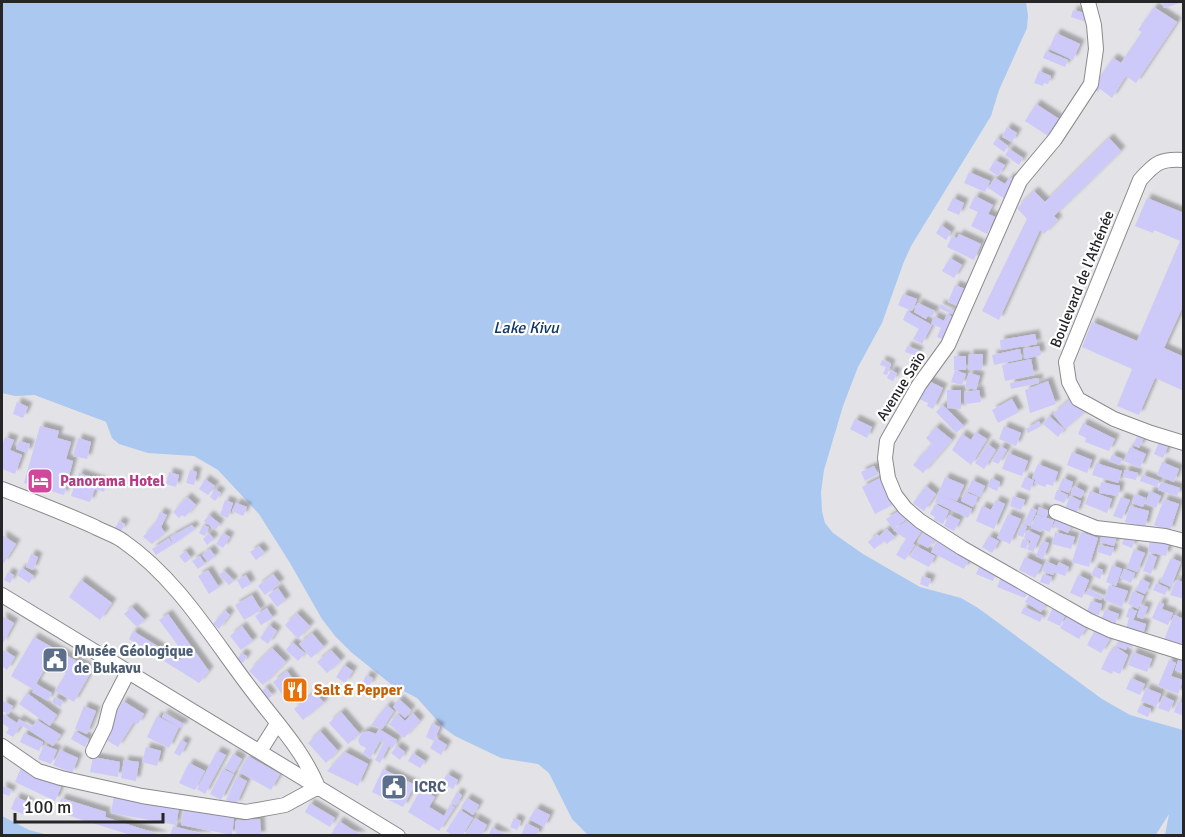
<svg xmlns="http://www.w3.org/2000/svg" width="1185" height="837" viewBox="0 0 1185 837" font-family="Signika,sans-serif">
	<defs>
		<filter id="shadow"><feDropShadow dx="4.5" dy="-4.5" stdDeviation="1.5" flood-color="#0004"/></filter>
	</defs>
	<rect width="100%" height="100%" fill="#e3e2e6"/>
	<!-- water -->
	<path fill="#abc8f1" d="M2 2H1026L1028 16 1027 28 999 90 991 116 911 246 903 264 882 323 858 367 843 406 824 470 821 492 822 511 825 523 833 533 863 554 920 587 961 598 978 608 1102 699 1130 715 1183 730V835H1165L1169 814 1155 836 588 835 572 819 549 773 538 764 501 758 455 736 444 728 417 698 392 685 351 652 335 636 322 619 290 563 259 514 218 470 194 456 148 453 119 444 112 438 106 422 34 395 15 396 2 393Z
		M2 816 29 830 48 835H2Z"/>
	<!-- pier -->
	<path fill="#e3e2e6" d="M34 395 106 422 104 427V424L33 398Z"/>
	<!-- building -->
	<path fill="#cdc9f9" filter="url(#shadow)" d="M1162 2H1183L1164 8Z
		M1154 7 1177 22 1136 83 1126 76 1112 98 1100 89 1098 92 1092 88 1113 58 1121 63 1142 32 1138 30Z
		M1073 10 1088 14 1086 22 1071 17Z
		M1056 33 1080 44 1073 60 1049 49Z
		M1046 51 1068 60 1065 67 1043 58Z
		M1039 71 1051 76 1048 84 1044 83 1043 86 1034 83Z
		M1036 104 1059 119 1048 136 1025 121Z
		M1007 127 1017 133 1012 142 1002 137Z
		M997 138 1008 146 1004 152 993 144Z
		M1109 138 1121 151 1054 216 1058 220 1044 234 1040 230 999 320 982 311 1027 219 1017 208 1034 191 1045 202Z
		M1009 149 1023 158 1019 165 1005 155Z
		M995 160 1005 165 998 176 989 170Z
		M969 172 990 181 985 192 964 183Z
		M1010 177 1016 181 1005 199 988 188 995 178 1005 184Z
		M975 196 993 205 988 214 995 217 987 234 971 226 978 212 969 208Z
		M953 198 964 203 959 215 947 210Z
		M1147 198 1184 213V304L1164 348 1184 357V391L1155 378 1139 415 1117 406 1132 369 1082 347 1092 322 1137 341 1180 241 1154 230 1153 233 1135 226Z
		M941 225 951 232 946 240 936 233Z
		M959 234 981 244 974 260 947 247 952 236 957 238Z
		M950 258 962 265 954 278 942 271Z
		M955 285 965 289 958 306 948 302Z
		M903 294 917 299 912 311 898 305Z
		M918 303 935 311 932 317 928 315 926 319 914 312Z
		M940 304 956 312 954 315 939 308Z
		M907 311 932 325 922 344 913 339 919 329 903 320Z
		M947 314 955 318 945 340 937 337 941 328 931 324 934 316 944 321Z
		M1035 334 1037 344 1001 350 1000 340Z
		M907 346 919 351 917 356 905 352Z
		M1039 346 1041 355 1025 359 1023 349Z
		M1020 349 1022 359 994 365 992 355Z
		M969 354H983L982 370H968Z
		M954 356H966V370H954Z
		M1031 359 1034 375 1005 381 1002 365Z
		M882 360 891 364 887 375 883 374 886 367 880 365Z
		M891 370 897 373 893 381 887 378Z
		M955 370 966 374 962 385 951 382Z
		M969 373 980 376 976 390 965 387Z
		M1038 378 1039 383 1011 389 1010 383Z
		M925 379 943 388 933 409 927 406 928 403 917 398Z
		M1048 381 1056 404 1030 413 1025 390Z
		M947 390H961V409L947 408Z
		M979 390 981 402 965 404 964 392Z
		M1074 396 1086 411 1065 429 1053 414Z
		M1012 399 1019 412 998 423 992 410Z
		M17 402 28 407 23 418 13 414Z
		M943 405 964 426 956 433 936 412Z
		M1049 416 1064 429 1058 437 1043 424Z
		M855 419 872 427 867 438 850 429Z
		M1039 421 1041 426 1028 433 1026 429Z
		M1083 423 1115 439 1109 451 1085 442 1086 438 1078 434Z
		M40 426 59 431 57 438 71 442 66 459 73 461 64 495 24 483Z
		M1004 426 1021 433 1016 446 999 439Z
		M936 427 952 440 923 473 913 465 932 444 926 438Z
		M976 432 987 439 971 465 952 450 962 434 971 440Z
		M1138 435 1144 438 1139 448 1133 445Z
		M5 437 14 440 10 450 22 455 15 474 2 469V447Z
		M78 438 91 442 87 459 73 456Z
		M1160 440 1169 444 1163 458 1154 454Z
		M19 441 30 444 27 453 16 449Z
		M988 444 996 450 984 469 975 463Z
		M1001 446 1007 450 998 464 992 461Z
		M1130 447 1146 454 1140 468 1124 461Z
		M1072 452 1092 460 1087 473 1067 465Z
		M1008 453 1028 461 1022 476 1002 469Z
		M1112 455 1122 459 1120 465 1109 461Z
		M1162 462 1179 469 1174 482 1157 475Z
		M1096 463 1122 471 1118 483 1092 475Z
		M1038 464 1058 472 1053 486 1047 484 1045 487 1034 483 1036 480 1032 478Z
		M874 466 878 474 865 481 861 472Z
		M190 470 197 472 194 485 186 483Z
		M1125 470 1138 473 1136 480 1123 477Z
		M169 472 179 475 176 487 166 484Z
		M79 473 107 483 104 492 95 489 90 502 71 496Z
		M1142 475 1159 481 1157 487 1140 481Z
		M945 477 964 485 957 501 946 497 972 509 968 518 935 502Z
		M1025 477 1034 480 1030 491 1021 487Z
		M880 478 894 504 875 514 862 487Z
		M991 478 1000 482 997 491 988 487Z
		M1063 478 1073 482 1069 493 1058 489Z
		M205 479 215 486 208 495 199 489Z
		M972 480 985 486 980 497 967 491Z
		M1101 482 1120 486 1118 496 1099 493Z
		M1161 482 1180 488 1177 496 1158 490Z
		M926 486 936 494 924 511 913 503Z
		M1074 486 1084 491 1081 498 1071 494Z
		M215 489 221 493 215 501 210 497Z
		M1057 490 1068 495 1064 503 1054 499Z
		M1090 491 1112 499 1107 513 1085 504Z
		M1150 491 1161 496 1156 508 1145 503Z
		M965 492 978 497 973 507 961 501Z
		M1135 494 1146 498 1143 507 1132 503Z
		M1013 496 1025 500 1021 510 1010 506Z
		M1070 496 1081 501 1076 514 1065 509Z
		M187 497 196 505 185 517 182 515 179 518 173 512Z
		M1121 497 1130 500 1122 519 1113 516Z
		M1164 499 1179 504 1170 531 1154 525Z
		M225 500 233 503 228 518 220 515Z
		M996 500 1005 504 994 529 976 521 982 506 991 510Z
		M236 503 247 507 243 516 232 511Z
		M935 504 949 511 943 524 934 520 935 517 930 514Z
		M1130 506 1149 511 1145 527 1125 522Z
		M1039 507 1049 511 1046 518 1037 514Z
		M1031 508 1037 510 1030 526 1024 524Z
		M902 509 908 518 893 529 886 519Z
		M160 512 167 515 161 527 165 533 152 544 143 537 155 523Z
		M1008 514 1021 519 1010 544 997 538Z
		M209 515 220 524 215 530 204 521Z
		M949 515 960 520 954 531 944 526Z
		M1036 515 1054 520 1050 532 1042 529 1041 532 1031 528Z
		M1057 517 1072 523 1068 533 1053 526Z
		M911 518 924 527 913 544 915 545 905 560 896 555 906 539 893 530Z
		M119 521 125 524 121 531 115 528Z
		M1022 524 1027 526 1023 537 1017 535Z
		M192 525 195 529 174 544 170 537Z
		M203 525 209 527 205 536 199 533Z
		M887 529 895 537 887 544 884 541 874 549 868 542 877 534 879 536Z
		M1027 530 1040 536 1033 552 1027 549 1031 541 1024 538Z
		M925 532 936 538 928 548 917 542Z
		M1055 532 1075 537 1071 549 1052 544Z
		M1081 532 1098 538 1089 567 1072 562Z
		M1126 532 1136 536 1132 548 1122 544Z
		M209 533 214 539 207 545 203 539Z
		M223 533 230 537 223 548 216 544Z
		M1102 534 1116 538 1114 546 1100 542Z
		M2 535 16 544 4 563 2 562Z
		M989 536 999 541 992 553 982 547Z
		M169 538 173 544 156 555 152 549Z
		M938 539 971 556 964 569 931 552Z
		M1023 539 1029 541 1026 549 1020 547Z
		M1150 539 1169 543 1166 556 1148 552Z
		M1042 541 1049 543 1043 559 1036 556Z
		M1099 545 1114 548 1111 556 1097 552Z
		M259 546 265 553 256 560 250 552Z
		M916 546 935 556 929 567 910 557Z
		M210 549 215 556 208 562 202 555Z
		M1134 549 1145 553 1137 572 1127 568Z
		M186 551 191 558 185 563 179 556Z
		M31 554 38 557 33 570 26 567Z
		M1149 554 1157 557 1151 574 1143 571Z
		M200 556 205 564 198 569 192 561Z
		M1025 557 1042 565 1035 578 1019 570Z
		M1171 558 1181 562 1171 587 1160 582Z
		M1046 561 1057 566 1059 562 1069 567 1065 576 1054 572 1053 575 1042 571Z
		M980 565 996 572 993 581 976 574Z
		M1112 565 1122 569 1116 586 1106 582Z
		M1095 567 1103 570 1100 579 1091 575Z
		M22 568 34 576 29 583 17 575Z
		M1124 569 1135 573 1131 583 1120 578Z
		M208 570 219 587 209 594 198 576Z
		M224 571 234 581 229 585 219 575Z
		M8 572 14 575 10 583 4 580Z
		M273 574 280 583 265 595 258 586Z
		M1043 574 1052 577 1049 585 1040 582Z
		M246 575 251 584 242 589 237 580Z
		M1078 575 1089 580 1082 598 1070 593Z
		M922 576 931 579 928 587 920 584Z
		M1001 577 1029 588 1025 598 997 587Z
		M1141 579 1150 583 1145 594 1136 590Z
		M81 580 112 603 100 620 69 597Z
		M1176 580 1184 582V599L1170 595Z
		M1156 583 1168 588 1165 595 1153 590Z
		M1109 585 1128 591 1122 607 1104 600Z
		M278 588 286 600 277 607 268 595Z
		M1088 589 1103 596 1101 600 1086 594Z
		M1032 591 1048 600 1041 612 1025 602Z
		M1133 591 1144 596 1138 609 1128 604Z
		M252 595 261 610 244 620 235 605Z
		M1091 601 1102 604 1099 615 1087 612Z
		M1159 602 1164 604 1162 609 1173 613 1168 625 1152 618Z
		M1141 605 1148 607 1143 619 1137 617Z
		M132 607 145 620 137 627 124 614Z
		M1024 607 1043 616 1040 622 1021 613Z
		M267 608 273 618 261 625 255 616Z
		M1053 608 1066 614 1060 626 1047 620Z
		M1129 608 1137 611 1133 620 1146 624 1142 638 1125 633 1129 618 1126 617Z
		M1105 609 1119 614 1115 624 1102 618Z
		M225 610 230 615 219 629 213 624Z
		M297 613 310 626 298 639 285 625Z
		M168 614 209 671 199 683 129 639 133 631 180 660 185 655 159 620Z
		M1068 615 1087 627 1079 639 1060 628Z
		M1174 615 1184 619V639L1180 647 1164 640Z
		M2 616 14 623 2 645Z
		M269 625 277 631 268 644 260 638Z
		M242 626 253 641 241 650 230 636Z
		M1095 630 1110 639 1101 653 1087 645Z
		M312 633 324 647 311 658 299 644Z
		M34 637 92 670 74 702 55 691 66 673 48 663 36 684 52 693 48 701 32 692 34 690 11 676Z
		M1124 639 1133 643 1132 648 1127 646 1126 650 1116 646 1119 640 1123 642Z
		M292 642 305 653 298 661 286 650Z
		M1115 646 1128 655 1120 674 1113 671 1112 674 1101 669 1110 651 1112 652Z
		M272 648 286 662 263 685 249 671Z
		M4 650 15 657 7 670 2 666V653Z
		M331 650 341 661 327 673 317 662Z
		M1133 652 1152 659 1147 672 1128 665Z
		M241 653 247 656 243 663 237 660Z
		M1179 658 1184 659V667L1180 672 1175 670Z
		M1169 660 1176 663 1171 676 1183 680 1178 694 1158 686Z
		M344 665 353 671 345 683 336 677Z
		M287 671 299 687 284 697 273 682Z
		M366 675 373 678 369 686 363 683Z
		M1131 678 1145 684 1140 695 1126 689Z
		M266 688 272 696 267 699 261 691Z
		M1146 688 1161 694 1156 707 1141 701Z
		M315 692 324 703 303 720 294 709Z
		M27 693 57 715 50 726 19 704Z
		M1163 696 1174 701 1169 712 1158 708Z
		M54 697 63 701 61 707 52 703Z
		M399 699 411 710 405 718 393 707Z
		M3 701 13 706 9 714 2 711Z
		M123 701 144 714 138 724 134 722 118 747 101 737Z
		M1178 701 1184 703V716L1174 712Z
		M387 705 394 711 382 729 371 725Z
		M1140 705 1151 709 1148 717 1137 712Z
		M84 706 96 711 87 734 75 729Z
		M341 712 360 734 348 744 329 723Z
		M164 713 184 724 182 728 179 727 169 748 147 737 157 716 177 726 162 717Z
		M413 713 420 721 404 738 389 724 398 714 405 721Z
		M3 714 17 723 19 719 32 727 37 720 61 735 53 746 21 725 13 737 6 733 9 728 2 723Z
		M432 723 440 727 434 741 426 737Z
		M379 729 397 740 393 748 389 746 380 763 375 760 384 742 380 741 370 759 363 753 366 748 360 745 358 740 362 733 368 731 376 734Z
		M75 731 89 739 85 747 71 739Z
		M320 731 338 751 326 763 308 743Z
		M24 733 43 742 39 751 20 742Z
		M436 738 447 745 441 755 430 748Z
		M181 740 187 743 180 756 174 753Z
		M44 745 57 750 51 764 38 759Z
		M397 746 405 752 400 760 391 753Z
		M146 747 161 751 157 766 142 762Z
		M60 750 78 758 72 773 53 765Z
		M217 751 226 755 205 794 197 789Z
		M345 752 368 764 358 786 327 771Z
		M413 753 425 761 420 768 408 761Z
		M233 754 242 759 234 773 225 768Z
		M248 756 280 774 271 790 239 772Z
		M93 757 120 762 118 777 90 772Z
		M124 760 139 762 136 781 121 778Z
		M189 763 205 771 195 790 179 783Z
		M21 768 61 787 55 801 15 782Z
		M223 769 234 774 221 800 210 794Z
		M383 769 415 785 403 807 372 792Z
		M447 774 458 780 453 789 442 783Z
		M237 776 247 781 236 805 226 800Z
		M2 786 12 790 9 796 2 793Z
		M421 789 435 797 429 807 444 816 450 805 455 807 439 831 408 812Z
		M457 792 462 795 456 806 451 803Z
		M114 796 179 808 176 825 111 813Z
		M16 797 30 803 25 815 11 809Z
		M61 798 106 812 105 817 164 836H134L57 812Z
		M467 798 479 805 473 815 461 807Z
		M310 803 335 818 330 827 305 812Z
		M536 808 550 815 544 827 529 819Z
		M184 809 234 818 232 835 181 825Z
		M460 810 473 818 462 836H453L446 831Z
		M475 818 487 825 481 836H464Z
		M514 818 521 821 517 830 510 827Z
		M260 819 261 836H236L235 821Z
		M339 821 362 836H330Z
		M526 823 539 829 537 836H521Z
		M173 826 207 835 206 836H170Z
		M492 827 507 836H488Z"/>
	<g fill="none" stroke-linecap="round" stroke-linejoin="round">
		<!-- minor casing -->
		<g stroke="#8b8b8e" stroke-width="16">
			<path id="minor" d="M1088 2 1094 25 1096 49 1091 84 1055 139 1020 181 948 345 919 385 887 441 885 458 888 478 895 495 905 508 920 521 962 548 1088 620 1110 630 1184 653
				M1184 160C1161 158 1155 163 1140 180L1066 362 1069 382 1078 399 1114 419 1151 433 1184 443
				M2 489C33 501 64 513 95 527 104 532 115 535 123 541 179 580 213 640 254 693 278 725 302 749 318 787L285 805 246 812 142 796 61 778 38 771 2 746
				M1056 512 1096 528 1165 536 1184 541
				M2 595 398 836
				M93 751 105 727 110 707 128 672
				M260 751 277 724"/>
		</g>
		<!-- minor -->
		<use href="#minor" stroke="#fff" stroke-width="14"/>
	</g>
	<!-- icons -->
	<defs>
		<g id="hotel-square" transform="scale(1.35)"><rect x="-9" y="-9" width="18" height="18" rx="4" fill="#d1479c" stroke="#fff"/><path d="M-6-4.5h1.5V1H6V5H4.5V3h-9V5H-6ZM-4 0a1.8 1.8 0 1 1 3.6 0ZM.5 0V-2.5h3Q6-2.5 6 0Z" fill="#fff"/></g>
		<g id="civic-square" transform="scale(1.35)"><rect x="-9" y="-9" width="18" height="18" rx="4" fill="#5c6f8a" stroke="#fff"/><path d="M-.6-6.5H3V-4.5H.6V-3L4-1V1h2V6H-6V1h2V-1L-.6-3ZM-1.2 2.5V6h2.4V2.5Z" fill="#fff"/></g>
		<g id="restaurant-square" transform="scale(1.35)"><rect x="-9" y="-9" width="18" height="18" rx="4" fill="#e8710a" stroke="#fff"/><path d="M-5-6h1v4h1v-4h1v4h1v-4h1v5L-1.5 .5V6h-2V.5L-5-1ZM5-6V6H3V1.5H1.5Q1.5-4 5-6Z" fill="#fff"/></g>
	</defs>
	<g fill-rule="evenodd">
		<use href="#hotel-square" x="40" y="481"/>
		<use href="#civic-square" x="55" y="660"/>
		<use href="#restaurant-square" x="295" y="690"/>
		<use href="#civic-square" x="394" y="787"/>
	</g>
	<g text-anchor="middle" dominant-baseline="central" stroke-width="4.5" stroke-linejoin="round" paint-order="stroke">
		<!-- street labels -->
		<g font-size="15" fill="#262527" stroke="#fff">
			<text transform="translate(1082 279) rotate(-68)">Boulevard de l'Athénée</text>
			<text transform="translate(901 386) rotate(-58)">Avenue Saïo</text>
		</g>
		<!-- hotel labels -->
		<g font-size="15" font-weight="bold" fill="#b23c85" stroke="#fff" text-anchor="start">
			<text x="60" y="481">Panorama Hotel</text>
		</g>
		<!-- service labels -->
		<g font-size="15" font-weight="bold" fill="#4e5e75" stroke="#fff" text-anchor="start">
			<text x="74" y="651">Musée Géologique<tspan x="74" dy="17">de Bukavu</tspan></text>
			<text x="414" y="787">ICRC</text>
		</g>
		<!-- food labels -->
		<g font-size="15" font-weight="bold" fill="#c56008" stroke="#fff" text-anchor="start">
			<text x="314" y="690">Salt &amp; Pepper</text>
		</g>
		<!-- water labels -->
		<g font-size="16" font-style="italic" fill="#103768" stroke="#fff">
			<text x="526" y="328">Lake Kivu</text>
		</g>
	</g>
	<!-- border -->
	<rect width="1185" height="837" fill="none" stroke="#262527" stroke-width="6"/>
	<!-- scale -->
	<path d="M15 813v9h148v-9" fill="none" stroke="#262527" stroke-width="3"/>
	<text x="24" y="813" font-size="18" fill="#262527" stroke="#ffffff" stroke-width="4.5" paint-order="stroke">100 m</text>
</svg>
